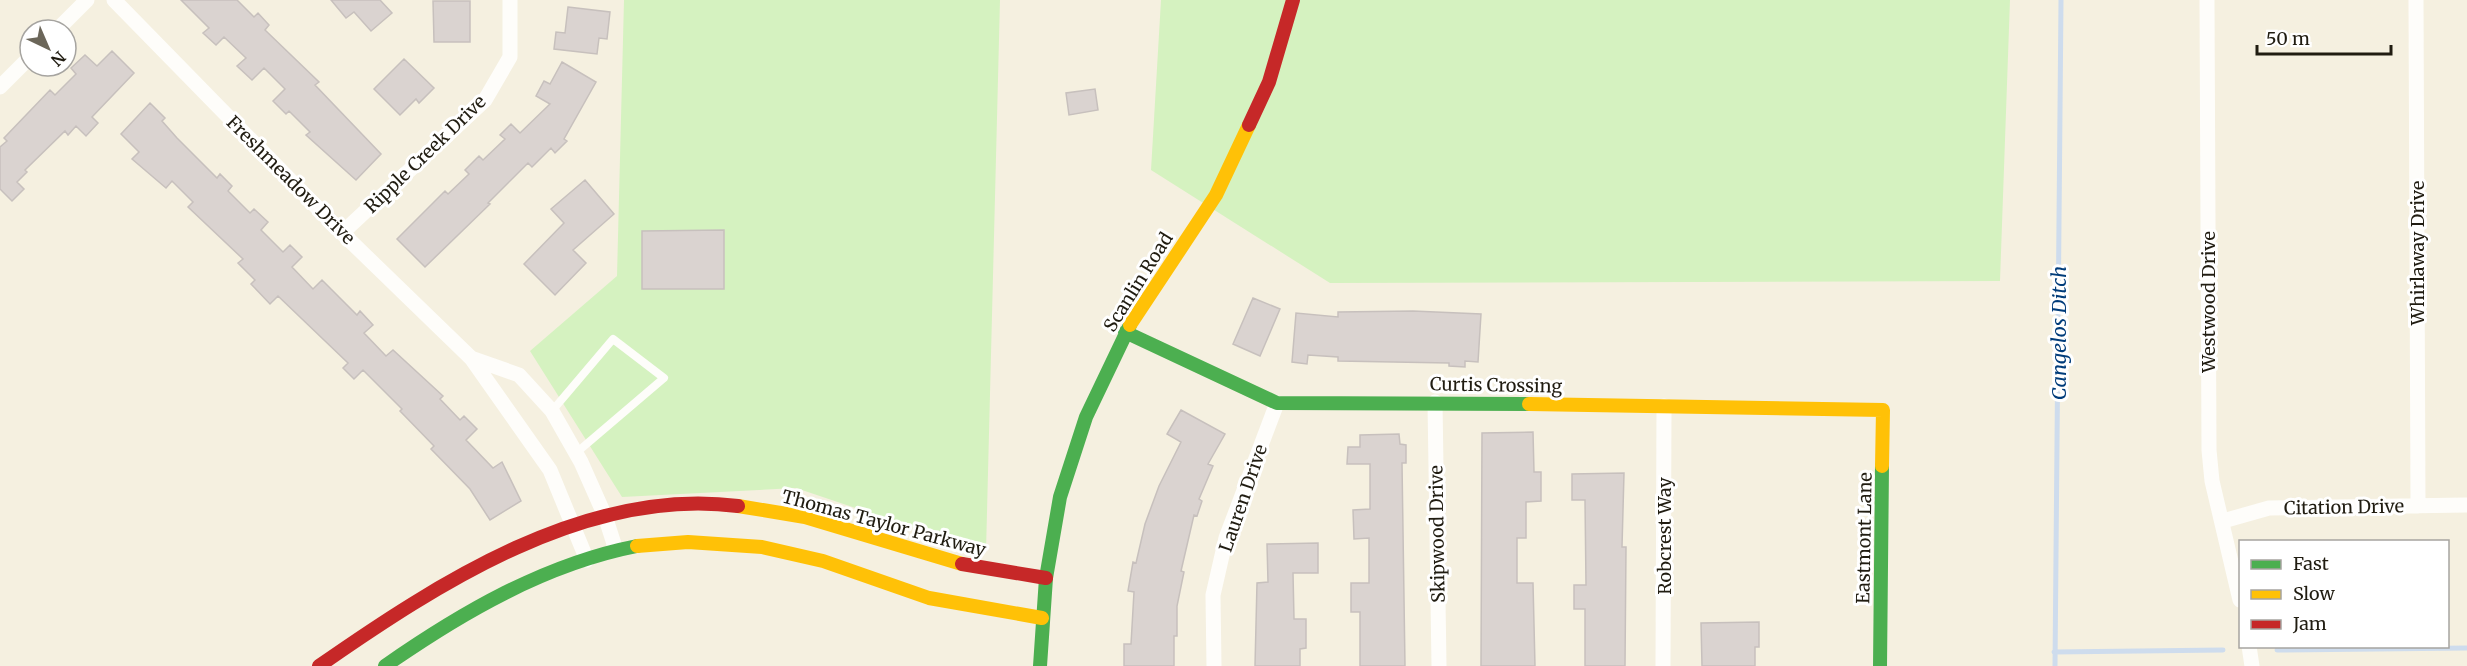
<svg xmlns="http://www.w3.org/2000/svg" width="2467" height="666" viewBox="0 0 2467 666" font-family="Merriweather,serif">
	<rect width="100%" height="100%" fill="#f5f0e0"/>
	<!-- green -->
	<path fill="#d5f2c0" d="M624 0H1000L986 552 796 488 622 497 530 351 617 276Z
		M1161 0H2010L2000 281 1330 283 1151 170Z"/>
	<g fill="none" stroke-linecap="round" stroke-linejoin="round">
		<!-- stream -->
		<path stroke="#cedced" stroke-width="5" d="M2277 650 2467 648
			M2054 652 2223 650
			M2055 666 2061 0"/>
	</g>
	<!-- building -->
	<path fill="#dad3d0" stroke="#c7c0bd" stroke-width="1.5" d="M181 0H237L254 17 258 13 269 25 265 30 319 82 315 85 381 154 356 180 306 135 310 132 289 111 286 114 273 101 285 89 264 68 252 80 237 66 246 58 224 37 216 45 203 33 209 28Z
		M331 0H380L392 13 371 31 354 12 346 18Z
		M433 1H470V42H434Z
		M568 7 610 12 607 39 599 38 597 54 554 49 556 32 565 33Z
		M112 51 134 73 92 117 98 123 86 136 76 126 68 135 65 131 25 170 27 172 17 182 24 189 12 201 0 189V147L7 141 4 138 50 90 55 95 76 74 71 68 85 55 97 66Z
		M404 59 434 88 419 103 416 99 400 115 374 89Z
		M562 62 596 82 564 139 567 141 555 153 551 148 532 167 528 163 488 203 490 204 425 267 397 239 445 191 448 194 469 174 465 170 479 156 483 160 505 139 500 135 511 124 520 133 550 104 536 96 544 81 550 84Z
		M1095 89 1098 110 1069 115 1066 93Z
		M150 103 165 118 162 121 177 138 217 178 220 174 232 186 228 191 250 213 254 209 268 222 261 230 283 252 290 245 302 257 292 267 313 289 322 280 357 315 360 311 373 325 364 333 386 356 393 350 443 396 440 399 460 420 464 416 477 429 466 440 493 468 502 462 521 501 490 520 470 489 431 449 434 446 400 411 402 409 363 370 354 379 343 368 348 363 278 296 270 304 251 284 255 280 238 263 243 259 188 207 193 202 172 181 166 188 132 159 139 152 121 134Z
		M585 180 614 214 573 250 586 263 555 295 524 264 564 223 551 209Z
		M724 230V289H642V231Z
		M1253 298 1280 309 1260 356 1233 344Z
		M1413 311 1481 314 1478 362 1465 361V367L1449 366V363L1338 361V357L1308 355 1307 364 1292 362 1296 313 1338 317V312Z
		M1181 410 1225 434 1208 464 1213 466 1199 499 1202 501 1197 516 1194 515 1181 571 1184 572 1177 606V636H1174V666H1124V644H1131L1134 592 1128 591 1133 562 1136 563 1145 524 1159 486 1181 442 1167 434Z
		M1533 432 1534 472H1541V501L1526 502V538H1517V583H1533L1535 666H1481L1482 433Z
		M1399 434 1400 444 1406 445V463H1402L1405 666H1360V612H1351V583H1369V538L1354 539 1353 510 1370 509V464H1347L1348 447H1360V435Z
		M1624 473 1622 547H1626L1625 666H1585V609H1574V585H1586L1585 500H1572V474Z
		M1318 543V573H1293L1294 619H1306V648L1300 649V666H1255L1257 583 1268 582 1267 544Z
		M1759 622V647H1755V666H1702L1701 623Z"/>
	<g fill="none" stroke-linecap="round" stroke-linejoin="round">
		<!-- lane -->
		<path stroke="#fefdfa" stroke-width="8" d="M552 411 613 339 664 378 576 453"/>
		<!-- street -->
		<path stroke="#fefdfa" stroke-width="15" d="M114 0 342 233 471 358 550 470 587 560
			M2207 0 2209 450 2212 481 2240 600
			M2416 0 2418 506
			M57 30 87 0
			M0 87 30 57
			M342 233 485 100 510 57V0
			M471 358 519 375 552 411 581 462 605 516 616 550
			M1435 402 1439 666
			M2223 521 2269 508 2467 505
			M2249 646 2252 666
			M1214 666 1213 595 1226 538 1277 403
			M1663 666 1664 406"/>
		<!-- fast -->
		<path stroke="#4caf50" stroke-width="14" d="M1125 332 1277 403 1529 404
			M385 666C461 613 545 564 637 546
			M1040 666 1046 578 1060 497 1086 417 1130 325
			M1880 666 1882 466"/>
		<!-- slow -->
		<path stroke="#ffc107" stroke-width="14" d="M1130 325 1216 195 1249 125
			M1529 404 1883 410 1882 466
			M738 506 805 517 962 564
			M637 546 688 542 762 547 823 561 929 598 1042 618"/>
		<!-- jam -->
		<path stroke="#c62828" stroke-width="14" d="M1249 125 1269 82 1293 0
			M962 564 1046 578
			M319 666C437 584 587 486 738 506"/>
	</g>
	<g text-anchor="middle" dominant-baseline="central" stroke-width="6" stroke-linejoin="round" paint-order="stroke">
		<!-- street labels -->
		<g font-size="18" fill="#201c11" stroke="#fff">
			<text transform="translate(425 154) rotate(-44)">Ripple Creek Drive</text>
			<text transform="translate(291 180) rotate(45)">Freshmeadow Drive</text>
			<text transform="translate(2417 253) rotate(-90)">Whirlaway Drive</text>
			<text transform="translate(1138 282) rotate(-58)">Scanlin Road</text>
			<text transform="translate(2208 302) rotate(-90)">Westwood Drive</text>
			<text transform="translate(1496 385) rotate(1)">Curtis Crossing</text>
			<text transform="translate(1243 498) rotate(-71)">Lauren Drive</text>
			<text transform="translate(2344 507) rotate(-1)">Citation Drive</text>
			<text transform="translate(884 523) rotate(15)">Thomas Taylor Parkway</text>
			<text transform="translate(1437 534) rotate(-91)">Skipwood Drive</text>
			<text transform="translate(1664 536) rotate(-90)">Robcrest Way</text>
			<text transform="translate(1864 538) rotate(-89)">Eastmont Lane</text>
		</g>
		<!-- water labels -->
		<g font-size="20" font-style="italic" fill="#003c7a" stroke="#fff">
			<text transform="translate(2058 333) rotate(-90)">Cangelos Ditch</text>
		</g>
	</g>
	<!-- legend -->
	<rect x="2239" y="540" width="210" height="108" fill="#ffffff" stroke="#a6a4a0" stroke-width="1.5"/>
	<rect x="2251" y="560" width="30" height="9" fill="#4caf50" stroke="#a6a4a0" stroke-width="1.5"/>
	<text x="2293" y="570" font-size="18" fill="#201c11">Fast</text>
	<rect x="2251" y="590" width="30" height="9" fill="#ffc107" stroke="#a6a4a0" stroke-width="1.5"/>
	<text x="2293" y="600" font-size="18" fill="#201c11">Slow</text>
	<rect x="2251" y="620" width="30" height="9" fill="#c62828" stroke="#a6a4a0" stroke-width="1.5"/>
	<text x="2293" y="630" font-size="18" fill="#201c11">Jam</text>
	<!-- north arrow -->
	<g transform="translate(48 48) rotate(136)"><circle r="28" fill="#ffffff" stroke="#a6a4a0" stroke-width="1.5"/>
	<path d="M0-4.5L10 22L0 15L-10 22Z" fill="#6b6659"/>
	<text y="-9" font-size="16" font-weight="bold" text-anchor="middle" fill="#201c11">N</text>
	</g>
	<!-- scale -->
	<path d="M2257 45v9h134v-9" fill="none" stroke="#201c11" stroke-width="3"/>
	<text x="2266" y="45" font-size="18" fill="#201c11" stroke="#ffffff" stroke-width="4.5" paint-order="stroke">50 m</text>
</svg>
